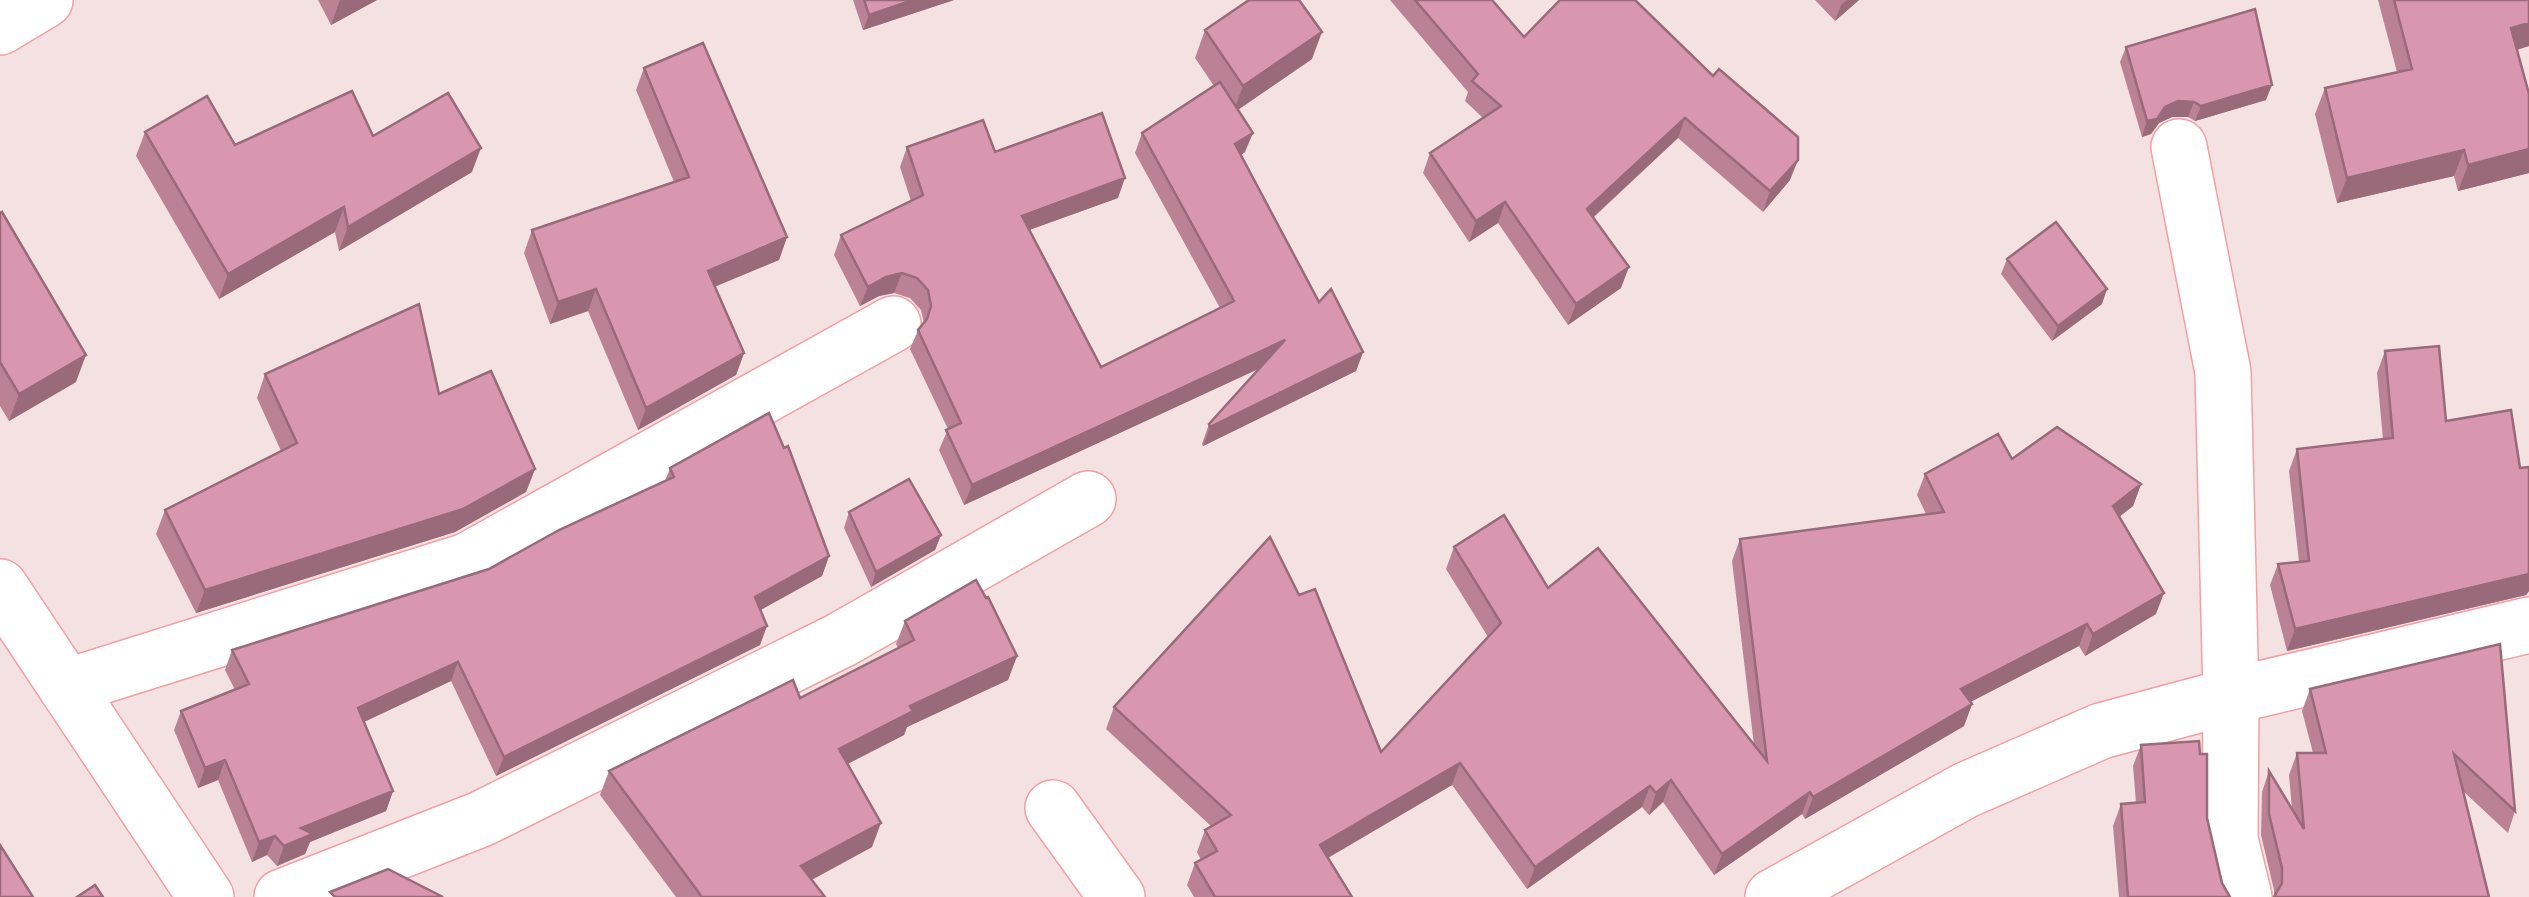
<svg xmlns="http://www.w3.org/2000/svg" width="2529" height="897" viewBox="0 0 2529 897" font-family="Signika,sans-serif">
	<rect width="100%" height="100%" fill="#f4e2e2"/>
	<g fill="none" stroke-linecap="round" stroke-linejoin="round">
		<!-- minor casing -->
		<g stroke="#f49fa4" stroke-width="58">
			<path id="minor" d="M0 27 45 0
				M2179 147 2223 372 2231 696 2230 839 2244 897
				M0 587 206 897
				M66 687 467 561 893 324
				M1053 808 1117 897
				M282 897 481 819 841 640 1088 499
				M1773 897 1966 790 2101 731 2231 696 2529 625"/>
		</g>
		<!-- minor -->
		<use href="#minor" stroke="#fff" stroke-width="55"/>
	</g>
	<!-- wall -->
	<path fill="#bb8296" d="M318 0H377L331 25Z
		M853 0H954L863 30Z
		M1390 0H1492L1524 37 1560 0 1790 180 1763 212 1678 138 1593 218 1621 288 1568 325 1498 223 1469 242 1423 173 1430 153 1483 118 1465 101 1468 92Z
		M1815 0H1859L1835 21Z
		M2378 0H2529V46L2517 50 2529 94V173L2458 191 2454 176 2337 203 2315 114 2325 88 2397 72Z
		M1205 30 1312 59 1238 110 1245 152 1241 155 1319 302 1363 352 1356 371 1203 446 1202 444 1209 424 1259 368 964 505 939 450 948 429 910 349 918 330 924 323 921 310 910 298 894 293 879 296 860 306 834 255 841 235 911 201 900 167 907 147 995 152 1118 198 1029 230 1101 367 1220 308 1135 153 1142 133 1214 86 1195 58Z
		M2126 47 2266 100 2195 121 2188 117H2172L2159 123 2151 134 2142 137 2120 62Z
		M644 68 787 237 779 260 715 286 744 353 736 375 638 430 588 311 550 324 524 253 532 230 674 182 636 90Z
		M145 132 235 145 373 136 472 172 339 251 335 232 219 299 136 156Z
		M0 213 76 382 9 421 0 406Z
		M2007 259 2102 304 2052 341 2001 274Z
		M2385 351 2446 421 2520 468 2529 467V591L2526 595 2287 651 2270 585 2278 564 2299 562 2289 471 2297 449 2383 440 2377 373Z
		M265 374 439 394 535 469 526 492 455 532 196 613 156 534 165 510 281 451 257 398Z
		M2012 459 2141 484 2133 506 2119 517 2156 614 2085 656 2079 646 1970 702 1972 704 1964 726 1805 819 1802 814 1714 875 1663 802 1649 815 1642 807 1527 889 1452 785 1328 858 1352 897H1194L1187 885 1195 863 1201 860 1197 852 1205 830 1211 826 1106 729 1114 707 1381 752 1488 637 1446 569 1454 547 1548 588 1754 745 1732 561 1740 539 1926 514 1917 495 1925 474Z
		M670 468 829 556 822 576 760 610V645L496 776 451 681 364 722 393 791 386 811 310 842 305 854 277 866 267 855 252 862 218 780 198 788 174 730 181 711 235 690 225 670 232 650 489 569 665 481Z
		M849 512 941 535 935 550 871 587 844 528Z
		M905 621 1017 656 1008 680 907 727 904 735 847 764 872 847 812 880 825 897H676L600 795 609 771 800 698 898 648 896 644Z
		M2500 644 2515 811 2508 833 2463 791 2274 897V890L2261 835 2262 792 2269 771 2292 809 2289 775 2297 753H2313L2302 711 2310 689Z
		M2141 745 2207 818 2222 883 2230 897H2119L2113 826 2121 804 2136 803 2133 766Z"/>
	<!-- shaded-wall -->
	<path fill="#986a7a" d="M340 0H377L331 25Z
		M913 0H954L863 30 869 15Z
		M1847 0H1859L1835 21 1841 5Z
		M2529 23V46L2502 54 2511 28Z
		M1322 32 1312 59 1233 113 1243 86Z
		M2272 85 2266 100 2195 121 2201 106Z
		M2178 101 2194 102 2188 117H2172L2159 123 2151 134 2142 137 2147 121 2165 107Z
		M1685 118 1678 138 1579 230 1587 209Z
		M1253 133 1245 152 1228 164 1235 144Z
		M481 148 472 172 339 251 348 227Z
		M2529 149V173L2458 191 2468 165Z
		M2464 150 2454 176 2337 203 2347 178Z
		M1798 160 1790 180 1763 212 1770 191Z
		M1125 178 1118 198 1015 235 1022 216Z
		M1505 202 1498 223 1469 242 1476 221Z
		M344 207 335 232 219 299 228 274Z
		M787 237 779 260 700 293 708 271Z
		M1629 267 1621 288 1568 325 1576 304Z
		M902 273 894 293 879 296 860 306 868 287 886 277Z
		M596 289 588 311 550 324 558 302Z
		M2107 289 2102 304 2052 341 2058 326Z
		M1285 340 1278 360 964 505 972 485Z
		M1363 352 1356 371 1203 446 1210 427Z
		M744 353 736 375 638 430 646 408Z
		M86 355 76 382 9 421 19 394Z
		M535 469 526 492 455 532 196 613 205 590Z
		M2141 484 2133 506 2105 528 2113 506Z
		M941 535 935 550 871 587 876 572Z
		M829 556 822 576 748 617 755 597Z
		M2529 574V591L2526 595 2287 651 2295 629Z
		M2164 593 2156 614 2085 656 2093 634Z
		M2087 624 2079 646 1953 711 1961 689Z
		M767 626 760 645 496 776 504 757Z
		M1017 656 1008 680 907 727 904 735 830 773 839 749 910 706Z
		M458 662 451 681 351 728 358 708Z
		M1972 704 1964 726 1805 819 1813 797Z
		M225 760 218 780 198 788 205 768Z
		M1460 763 1452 785 1312 867 1320 845Z
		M1671 780 1663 802 1649 815 1656 793Z
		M1650 786 1642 807 1527 889 1535 867Z
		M393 791 386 811 310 842 305 854 277 866 284 846 301 828Z
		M1810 792 1802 814 1714 875 1722 854Z
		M881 823 872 847 792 890 801 866Z
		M275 836 267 855 252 862 259 842Z"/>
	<!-- building -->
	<path fill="#d997af" stroke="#986a7a" stroke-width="2.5" d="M864 0H913L869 15Z
		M1249 0H1299L1322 32 1243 86 1205 30Z
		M1415 0H1492L1524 37 1560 0H1635L1713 76 1719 69 1798 137V160L1770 191 1685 118 1587 209 1629 267 1576 304 1505 202 1476 221 1430 153 1501 106 1472 81 1478 74Z
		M2394 0H2529V23L2511 28 2529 94V149L2468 165 2464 150 2347 178 2325 88 2412 69Z
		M2255 9 2272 85 2201 106 2194 102 2178 101 2165 107 2157 119 2147 121 2126 47Z
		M703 43 787 237 708 271 744 353 646 408 596 289 558 302 532 230 689 177 644 68Z
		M1220 82 1253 133 1235 144 1319 302 1331 289 1363 352 1210 427 1209 424 1285 340 972 485 946 430 961 423 918 330 927 319 931 306 928 290 917 278 902 273 886 277 868 287 841 235 923 195 907 147 983 120 995 152 1102 113 1125 178 1022 216 1101 367 1234 301 1142 133Z
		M352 91 373 136 448 93 481 148 348 227 344 207 228 274 145 132 207 96 235 145Z
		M2 212 86 355 19 394 0 362V213Z
		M2056 222 2107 289 2058 326 2007 259Z
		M419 304 439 394 491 371 535 469 463 509 205 590 165 510 297 443 265 374Z
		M2439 346 2446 421 2511 410 2520 468 2529 467V574L2295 629 2278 564 2309 561 2297 449 2393 438 2385 351Z
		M769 413 784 448 788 446 829 556 755 597 767 626 504 757 458 662 358 708 393 791 301 828 313 834 284 846 275 836 259 842 225 760 205 768 181 711 249 684 232 650 489 569 559 530 674 477 670 468Z
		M2057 427 2141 484 2113 506 2164 593 2093 634 2087 624 1961 689 1972 704 1813 797 1810 792 1722 854 1671 780 1656 793 1650 786 1535 867 1460 763 1320 845 1352 897H1215L1195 863 1217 851 1205 830 1231 815 1114 707 1270 537 1299 595 1315 589 1381 752 1501 623 1454 547 1504 515 1548 588 1598 548 1767 761 1740 539 1944 512 1925 474 1998 434 2012 459Z
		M909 479 941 535 876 572 849 512Z
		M976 580 986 598 988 597 1017 656 910 706 913 711 839 749 881 823 801 866 825 897H702L609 771 793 680 800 698 914 640 905 621Z
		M2500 644 2515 811 2454 754 2489 897H2274L2282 883V868L2269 814V771L2304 829 2297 753H2326L2310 689Z
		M2199 741 2200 754H2207V818L2222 883 2230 897H2128L2121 804 2145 802 2141 745Z
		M0 845 33 897H0Z
		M388 869 443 897H335L330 892Z
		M95 885 103 897H77Z"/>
</svg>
